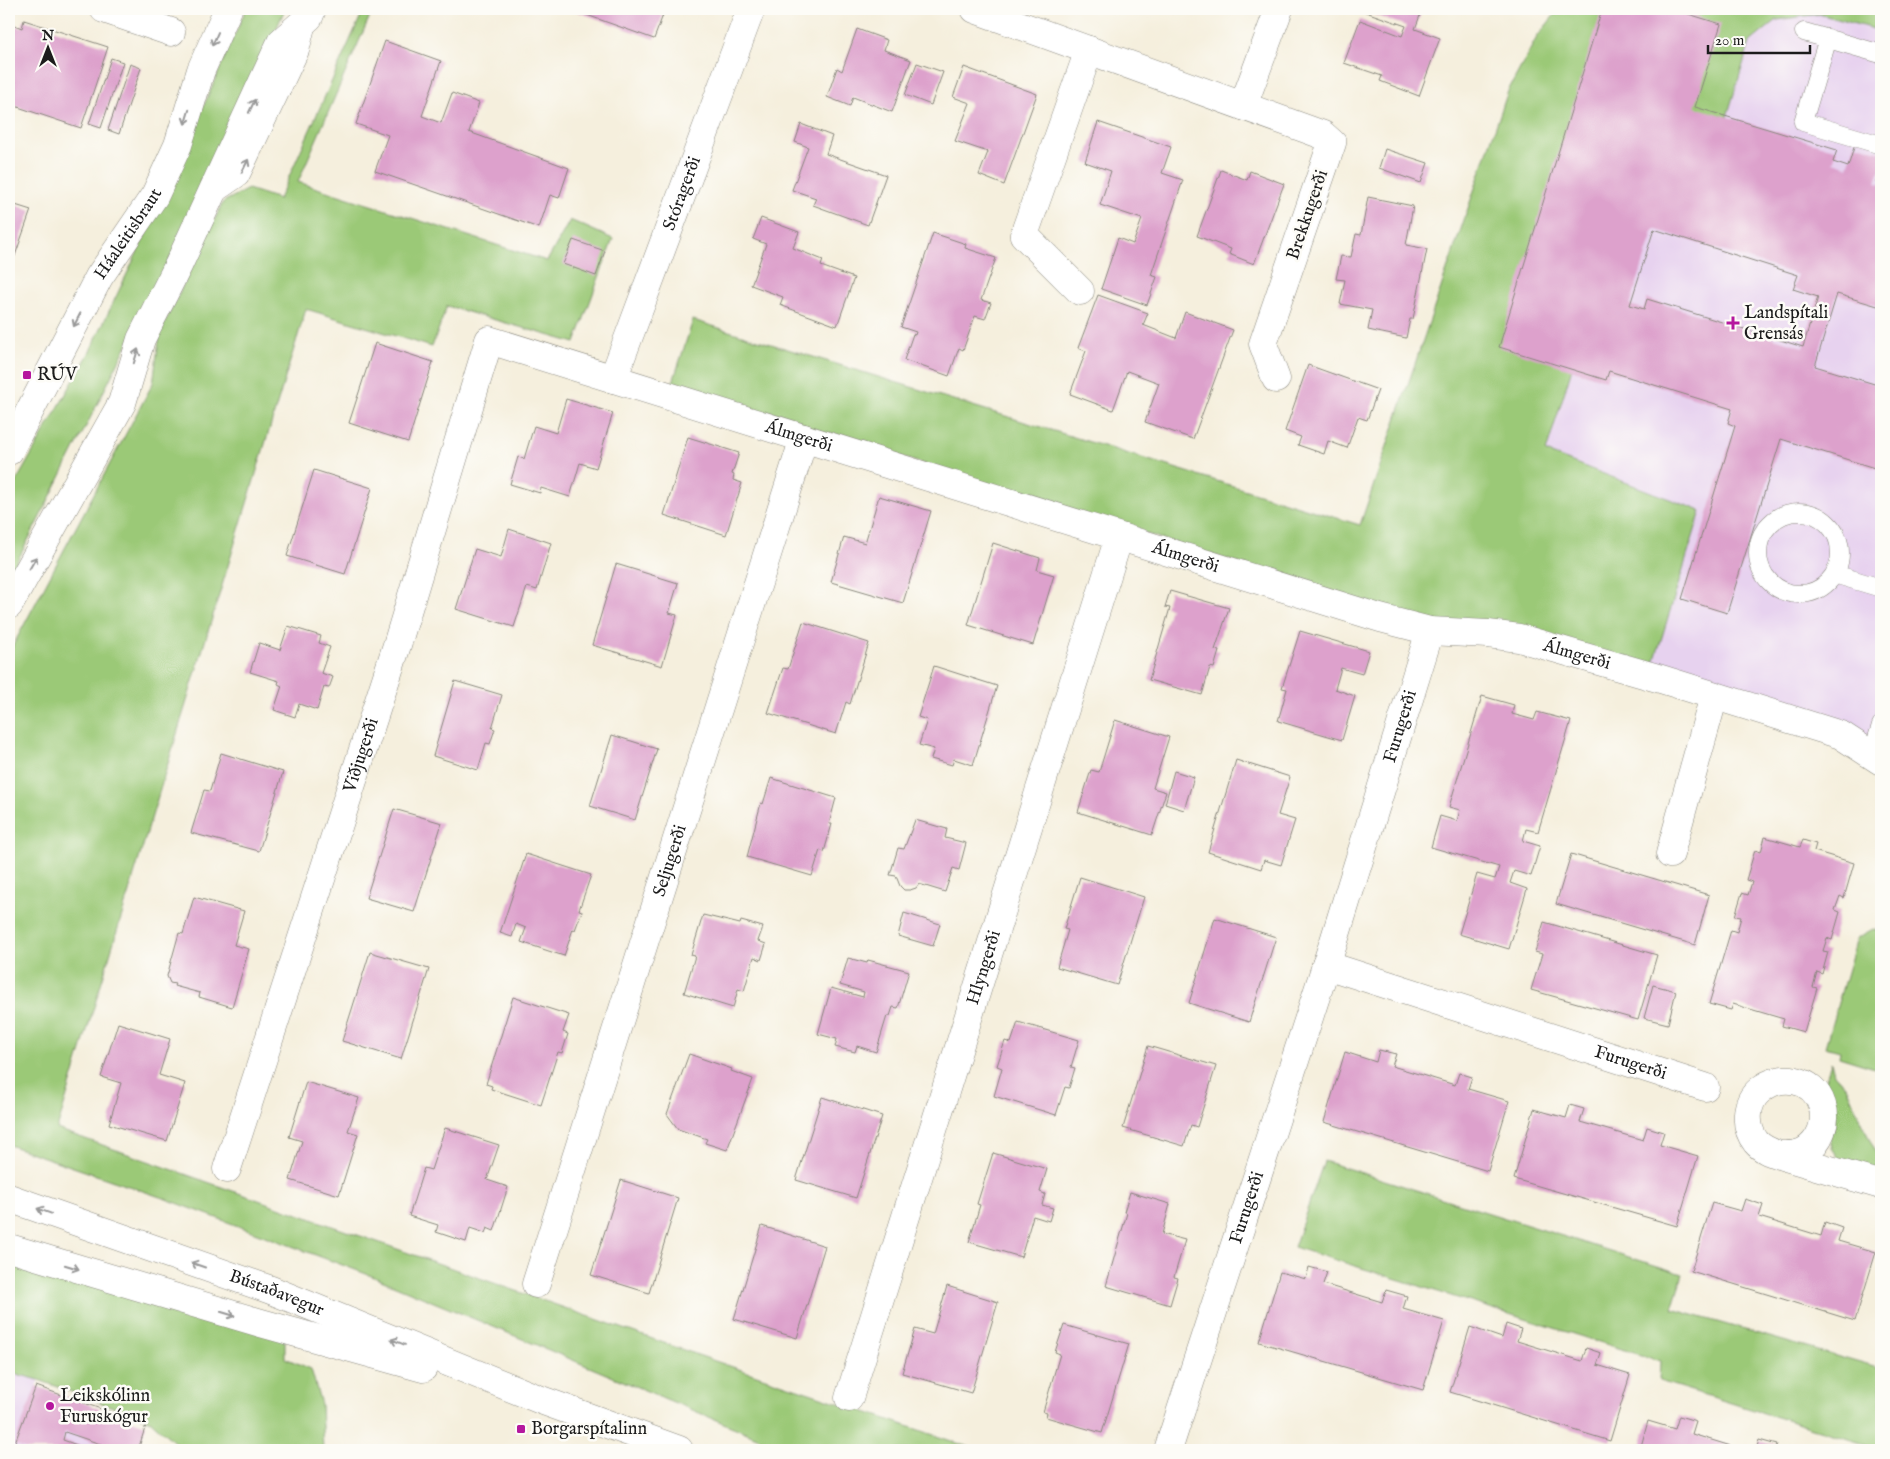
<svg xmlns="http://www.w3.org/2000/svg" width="1890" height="1459" viewBox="0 0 1890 1459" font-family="'IM FELL English',serif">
	<rect width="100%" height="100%" fill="#fdfcf7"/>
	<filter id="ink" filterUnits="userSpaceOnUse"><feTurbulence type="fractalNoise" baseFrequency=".02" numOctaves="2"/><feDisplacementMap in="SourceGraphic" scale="10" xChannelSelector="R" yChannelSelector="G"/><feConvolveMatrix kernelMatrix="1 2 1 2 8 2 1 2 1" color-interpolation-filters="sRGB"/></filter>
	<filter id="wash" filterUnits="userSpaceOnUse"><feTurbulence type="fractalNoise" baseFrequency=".0096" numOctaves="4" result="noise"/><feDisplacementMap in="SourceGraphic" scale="20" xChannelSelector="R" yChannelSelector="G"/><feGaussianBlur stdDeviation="1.12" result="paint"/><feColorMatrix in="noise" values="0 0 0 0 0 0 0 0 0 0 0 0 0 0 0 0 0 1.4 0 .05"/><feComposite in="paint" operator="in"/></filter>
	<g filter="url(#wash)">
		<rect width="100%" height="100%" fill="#f5efdd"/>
		<!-- built -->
		<path fill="#e7d2ef" d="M1819 14 1881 31V751L1653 666 1546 453 1626 193 1703 194 1750 42 1777 20Z
			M9 1372 39 1380 36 1386 146 1425 138 1450H9Z"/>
		<!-- green -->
		<path fill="#9bc977" stroke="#5c724a" d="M246 9H285C205 194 113 374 21 554L9 574V494L88 355 161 203Z
			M364 9H373L298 182 547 261 570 220 613 239 575 343 447 306 432 347 306 309 57 1129 715 1361 978 1450H788L369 1275 166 1199 9 1145V653L153 383 160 333 223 202 248 189 279 199Z
			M1559 9H1881V31L1819 14 1777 20 1750 42 1703 194 1626 193 1546 452 1701 511 1653 666 1414 618 672 385 693 320 1360 525 1508 91 1537 37Z
			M1873 929 1881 932V1070L1839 1057 1840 1051 1825 1047 1857 938Z
			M1831 1062 1834 1074 1847 1088 1871 1143 1881 1158V1177L1848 1166 1838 1157 1832 1148 1830 1138 1825 1083Z
			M1324 1161 1683 1274 1672 1309 1881 1369V1449L1659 1381 1660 1361 1294 1247Z
			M9 1258 285 1338V1358L311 1369 321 1404 323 1450H183L151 1421 39 1380 9 1372Z"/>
		<g id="blocks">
			<!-- building -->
			<path fill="#dda1cc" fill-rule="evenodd" d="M570 9H646L663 15 654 39Z
				M1364 9 1422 10 1415 29 1440 38 1419 96 1380 81 1382 76 1344 63 1360 20 1402 36 1406 26 1363 11Z
				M1602 9H1672L1721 24 1695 107 1837 150 1833 162 1848 167 1855 144 1881 152V167L1876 182 1881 184V307L1837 294 1815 366 1881 386V470L1781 439 1727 613 1682 599 1735 426 1728 423 1732 409 1609 371 1606 380 1499 347ZM1654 229 1798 275 1793 289 1818 297 1803 347 1647 299 1644 309 1630 305Z
				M24 20 108 47 81 128 9 104V23L22 28Z
				M857 29 887 40 884 50 911 60 892 112 853 97 850 106 827 97 837 68 842 71Z
				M385 41 441 61 422 116 441 123 452 93 479 103 469 132 569 168 559 198 550 195 539 228 375 171 388 135 356 124Z
				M111 58 123 62 101 128 89 124Z
				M917 63 943 72 931 105 905 95Z
				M130 64 141 68 119 134 108 130Z
				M964 67 1037 94 1004 185 979 175 988 152 955 141 970 103 953 97Z
				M1098 122 1171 147 1162 173 1183 180 1151 275 1157 277 1147 305 1101 289 1118 238 1133 244 1142 219 1100 205 1111 171 1085 162Z
				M801 124 832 136 826 154 886 175 868 225 813 205 816 198 792 190 808 147 795 142Z
				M1385 149 1428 163 1421 183 1379 168Z
				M1221 170 1247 180 1250 171 1284 184 1254 264 1229 254 1231 249 1197 236Z
				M1368 197 1413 206 1406 245 1427 249 1413 319H1410L1406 338 1368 330 1372 310 1340 304 1345 280 1336 279 1341 256 1351 257 1356 234 1361 235Z
				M9 203 31 210 9 273Z
				M761 218 799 232 793 248 823 260 821 266 854 278 837 326 780 305 783 297 751 285 766 244 753 239Z
				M933 233 966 244 965 248 996 258 981 300 991 303 985 319 975 316 963 350 959 348 949 376 904 360 913 334 915 335 916 332 901 327Z
				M573 240 605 251 596 276 563 264Z
				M1098 295 1148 313 1143 325 1176 338 1185 312 1233 330 1193 439 1145 422 1159 383 1127 371 1113 410 1070 394 1086 351 1078 348Z
				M375 343 433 362 408 442 349 423Z
				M1308 365 1378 390 1367 420 1358 417 1347 448 1328 441 1324 454 1298 445 1301 437 1285 431Z
				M566 399 613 413 596 468 580 463 570 497 541 488 540 493 510 484 518 457 524 459 534 426 556 433Z
				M688 437 739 453 732 474 734 475 733 480 742 483 726 535 664 515Z
				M314 470 372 488 345 574 287 556Z
				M879 496 931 511 903 603 831 582 844 537 865 543Z
				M509 529 551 543 537 590 527 587 514 627 456 609 475 549 501 557Z
				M993 543 1040 558 1037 570 1054 575 1033 645 968 625Z
				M616 564 678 583 669 613 677 615 662 666 592 645Z
				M1170 591 1229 608 1215 650 1219 651 1214 668 1210 667 1202 695 1149 680 1170 608 1165 607Z
				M803 622 869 643 850 704 846 702 836 734 768 713 783 668 788 669Z
				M288 626 321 636 319 643 330 647 321 673 333 677 329 688 324 687 317 710 299 704 295 717 274 710 282 686 278 684 279 681 250 672 259 643 280 650Z
				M1300 631 1369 651 1362 674 1341 668 1335 689 1355 696 1342 740 1278 721 1287 689 1282 688Z
				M934 666 997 686 973 765 954 759 952 765 931 759 934 749 919 745 927 720 918 717Z
				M455 681 502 695 492 728 495 729 490 744 486 743 478 770 433 756Z
				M1482 696 1514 705 1512 714 1534 720 1537 712 1571 721 1538 832 1526 829 1523 841 1540 846 1531 876 1514 871 1510 883 1527 889 1509 949 1459 934 1477 874 1495 879 1499 867 1431 847 1440 816 1457 821 1460 810 1449 807Z
				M1115 720 1169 737 1153 788 1166 792 1152 835 1078 812 1091 770 1099 772Z
				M612 735 657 749 635 820 590 806Z
				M221 753 283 772 259 851 191 833 204 790 210 791Z
				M1236 760 1290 777 1278 815 1295 820 1281 865 1264 860 1261 869 1208 852Z
				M1174 771 1194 777 1184 810 1165 804Z
				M771 778 836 798 829 824H832L824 852 820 850 812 876 747 857 761 803 763 804Z
				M394 809 442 823 414 912 366 898Z
				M915 820 947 829 945 838 966 843 959 870 953 868 945 892 919 884 916 888 910 890H904L900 886 896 876 890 875 898 848 904 849Z
				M1765 837 1800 847 1803 840 1816 844 1814 851 1854 863 1844 898 1840 896 1835 910 1840 912 1832 940 1827 938 1823 951 1828 952 1822 974 1817 972 1813 987 1817 988 1804 1032 1782 1026 1784 1019 1733 1004 1731 1010 1709 1004 1731 930 1737 932 1741 917 1735 916 1742 893 1748 895 1752 882 1746 880 1755 850 1761 852Z
				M526 854 591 875 579 910 582 911 575 930 573 929 564 956 521 942 526 928 516 924 512 937 500 933Z
				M1571 854 1709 895 1695 945 1556 904Z
				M1080 877 1144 897 1117 985 1057 967 1068 930 1064 929Z
				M194 897 244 911 234 945 249 949 232 1007 199 997 200 993 174 986 175 984 170 983 167 976 179 933 183 934Z
				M904 913 940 924 933 946 898 936Z
				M703 915 740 924 741 921 763 927 758 941 766 944 761 960 754 957 744 991 738 989 733 1008 684 993 695 956 691 955Z
				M1215 918 1276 937 1249 1022 1189 1003Z
				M1544 922 1657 955 1638 1020 1531 990 1542 954 1535 952Z
				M370 952 429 969 401 1059 342 1041Z
				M848 958 867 963 868 960 909 971 898 1008 893 1007 890 1016H887L876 1052 857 1046 855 1052 835 1047 837 1039 818 1034 831 988 863 997 864 992 840 985Z
				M1653 985 1676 991 1668 1024 1644 1018Z
				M513 997 569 1015 563 1032 568 1034 562 1053 558 1052 541 1105 491 1089 492 1086 486 1084Z
				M1018 1022 1079 1040 1071 1067 1075 1068 1069 1088 1065 1087 1056 1115 994 1096 1002 1068 997 1066 1005 1041 1011 1043Z
				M118 1023 170 1039 159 1075 185 1083 167 1141 109 1124 121 1083 101 1077Z
				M1148 1046 1216 1066 1197 1127 1191 1125 1184 1146 1123 1128Z
				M1379 1050 1396 1054 1392 1066 1455 1085 1459 1073 1472 1077 1468 1089 1509 1101 1488 1171 1324 1122 1345 1052 1376 1062Z
				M689 1054 732 1069 731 1071 753 1079 727 1150 705 1143 707 1139 678 1129 667 1114Z
				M306 1082 359 1098 348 1131 358 1134 339 1195 290 1180 302 1141 289 1137Z
				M822 1097 882 1116 856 1198 796 1180Z
				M1570 1105 1584 1109 1580 1122 1643 1140 1647 1127 1664 1132 1660 1145 1698 1156 1677 1226 1514 1179 1534 1109 1566 1118Z
				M445 1128 499 1145 487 1180 508 1187 494 1231 487 1228 485 1233 470 1228 466 1242 436 1232 438 1225 409 1216 424 1168 431 1170Z
				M993 1153 1047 1169 1040 1192 1045 1194 1042 1205 1053 1208 1049 1221 1033 1216 1021 1257 969 1242 980 1205 977 1204Z
				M621 1180 678 1198 649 1293 591 1275Z
				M1130 1192 1170 1204 1162 1234 1185 1240 1174 1277 1178 1278 1170 1305 1106 1286 1127 1213 1124 1212Z
				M1745 1199 1763 1205 1759 1217 1821 1236 1825 1222 1842 1228 1838 1241 1876 1252 1855 1321 1691 1271 1712 1203 1741 1211Z
				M762 1226 825 1246 797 1338 734 1319Z
				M1309 1267 1327 1272 1323 1284 1382 1302 1386 1290 1407 1296 1403 1309 1444 1321 1423 1390 1259 1342 1280 1272 1306 1279Z
				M947 1286 998 1302 971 1393 902 1373 915 1329 933 1334Z
				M1506 1324 1521 1329 1517 1341 1582 1361 1586 1348 1601 1353 1597 1365 1630 1375 1610 1441 1450 1392 1470 1327 1502 1338Z
				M1064 1325 1129 1344 1102 1433 1046 1417 1047 1413 1043 1412 1060 1354 1055 1352Z
				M36 1386 146 1425 138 1450H118L65 1432 63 1440 91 1450H28L14 1445Z
				M1679 1416 1696 1421 1692 1434 1744 1450H1640L1648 1421 1675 1429Z
				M1759 1440 1777 1445 1775 1450H1756Z"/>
		</g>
	</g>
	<g filter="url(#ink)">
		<use href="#blocks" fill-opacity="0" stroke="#88867c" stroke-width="1"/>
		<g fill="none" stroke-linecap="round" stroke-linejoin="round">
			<!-- service casing -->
			<g stroke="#88867c" stroke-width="19">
				<path id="service" d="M1804 32 1881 54
					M1828 38 1803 122 1881 145
					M212 196 240 177 300 51 308 19
					M1758 553a41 41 0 1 1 82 0a41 41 0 1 1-82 0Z
					M1834 574 1881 588
					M1872 755 1881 725"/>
			</g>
			<!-- minor casing -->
			<g stroke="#88867c" stroke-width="29">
				<g id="minor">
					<path d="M104 9 171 32"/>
					<path d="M975 9 1323 135 1332 143 1263 344 1276 379"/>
					<path d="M1243 106 1279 9"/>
					<path d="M1080 291 1024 235 1089 50"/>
					<path id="s1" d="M613 379 751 9"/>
					<path d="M1670 854 1714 696"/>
					<path id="s2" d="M1326 965 1705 1087"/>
					<path d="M1779 1155C1788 1155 1796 1156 1805 1151 1820 1142 1828 1122 1822 1105 1813 1077 1780 1073 1760 1090 1745 1102 1744 1127 1756 1142 1762 1149 1770 1152 1779 1155L1881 1185"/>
					<path id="s3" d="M227 1169 397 645 489 340 1380 618 1430 631 1488 634 1519 638 1661 679 1841 735 1881 761"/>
					<path id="s4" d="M536 1284 804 438"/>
					<path id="s5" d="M849 1398 1119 537"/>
					<path id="s6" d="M1168 1450 1334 941 1430 631"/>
				</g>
			</g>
			<!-- secondary casing -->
			<g stroke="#88867c" stroke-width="29">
				<g id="secondary">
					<path id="s7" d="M9 451 99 277 155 195 178 145 201 70 228 9"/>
					<path d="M9 605 122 403 141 339 179 264 281 42 309 17 312 9"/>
					<path id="s8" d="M9 1198 271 1290 541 1400 679 1450"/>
					<path d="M9 1248 261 1323 423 1368"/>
				</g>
			</g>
			<!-- service -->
			<use href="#service" stroke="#fff" stroke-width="18"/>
			<!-- minor -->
			<use href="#minor" stroke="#fff" stroke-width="28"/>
			<!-- secondary -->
			<use href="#secondary" stroke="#fff" stroke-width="28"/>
		</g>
		<!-- one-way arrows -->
		<defs><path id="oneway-shaft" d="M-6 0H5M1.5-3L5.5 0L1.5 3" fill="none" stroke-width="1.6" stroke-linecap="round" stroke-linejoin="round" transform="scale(1.25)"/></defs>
		<g stroke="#999">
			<use href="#oneway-shaft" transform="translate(215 39) rotate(114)"/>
			<use href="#oneway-shaft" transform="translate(252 106) rotate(-65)"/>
			<use href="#oneway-shaft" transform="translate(187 117) rotate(107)"/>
			<use href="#oneway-shaft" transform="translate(245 166) rotate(-63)"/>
			<use href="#oneway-shaft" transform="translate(77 320) rotate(117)"/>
			<use href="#oneway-shaft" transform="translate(136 356) rotate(-73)"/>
			<use href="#oneway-shaft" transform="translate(33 563) rotate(-60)"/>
			<use href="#oneway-shaft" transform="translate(44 1211) rotate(-160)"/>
			<use href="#oneway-shaft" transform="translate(198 1265) rotate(-161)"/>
			<use href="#oneway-shaft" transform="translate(72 1267) rotate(17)"/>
			<use href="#oneway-shaft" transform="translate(228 1314) rotate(17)"/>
			<use href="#oneway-shaft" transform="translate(398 1342) rotate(-158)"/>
		</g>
	</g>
	<!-- markers -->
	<g fill="#b5179e" stroke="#fdfcf7" stroke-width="2">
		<path d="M1730.5 315.5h5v5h5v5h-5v5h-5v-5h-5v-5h5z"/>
		<rect x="22" y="370" width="10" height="10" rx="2.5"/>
		<circle cx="50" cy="1406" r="5"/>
		<rect x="516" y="1424" width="10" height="10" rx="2.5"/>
	</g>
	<g text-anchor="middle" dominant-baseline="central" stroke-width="5" stroke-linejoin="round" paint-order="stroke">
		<!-- street labels -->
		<g font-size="18" fill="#1c1c1c" stroke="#fdfcf7">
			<text stroke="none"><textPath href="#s1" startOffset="198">Stóragerði</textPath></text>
			<text transform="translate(1308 215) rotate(-71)">Brekkugerði</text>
			<text stroke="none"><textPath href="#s7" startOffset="248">Háaleitisbraut</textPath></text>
			<text stroke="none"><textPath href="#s3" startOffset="1194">Álmgerði</textPath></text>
			<text stroke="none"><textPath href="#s3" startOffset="1599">Álmgerði</textPath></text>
			<text stroke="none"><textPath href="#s3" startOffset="2004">Álmgerði</textPath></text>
			<text stroke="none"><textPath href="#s6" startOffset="760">Furugerði</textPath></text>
			<text stroke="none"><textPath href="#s3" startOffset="435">Viðjugerði</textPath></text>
			<text stroke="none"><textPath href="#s4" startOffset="444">Seljugerði</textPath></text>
			<text stroke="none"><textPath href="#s5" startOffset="451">Hlyngerði</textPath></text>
			<text stroke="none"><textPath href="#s2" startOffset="320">Furugerði</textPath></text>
			<text stroke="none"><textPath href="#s6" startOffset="255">Furugerði</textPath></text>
			<text stroke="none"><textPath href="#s8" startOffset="284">Bústaðavegur</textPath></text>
		</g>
		<!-- poi labels -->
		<g font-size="18" fill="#1c1c1c" stroke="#fdfcf7" text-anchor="start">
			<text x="1744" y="313">Landspítali<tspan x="1744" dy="21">Grensás</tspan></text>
			<text x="37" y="375">RÚV</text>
			<text x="60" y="1396">Leikskólinn<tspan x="60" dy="21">Furuskógur</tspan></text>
			<text x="531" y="1429">Borgarspítalinn</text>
		</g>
	</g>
	<!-- margin -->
	<rect width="1890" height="1459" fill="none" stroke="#fdfcf7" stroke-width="30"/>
	<!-- north arrow -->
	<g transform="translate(48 48)" stroke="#fdfcf7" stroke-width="4" paint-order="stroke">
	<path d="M0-4L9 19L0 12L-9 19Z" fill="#1c1c1c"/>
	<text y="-8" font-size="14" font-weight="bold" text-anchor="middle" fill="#1c1c1c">N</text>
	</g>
	<!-- scale -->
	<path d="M1708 45v8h102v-8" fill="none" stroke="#1c1c1c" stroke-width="2.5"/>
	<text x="1715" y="45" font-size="15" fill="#1c1c1c" stroke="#fdfcf7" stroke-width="4" paint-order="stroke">20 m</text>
</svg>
